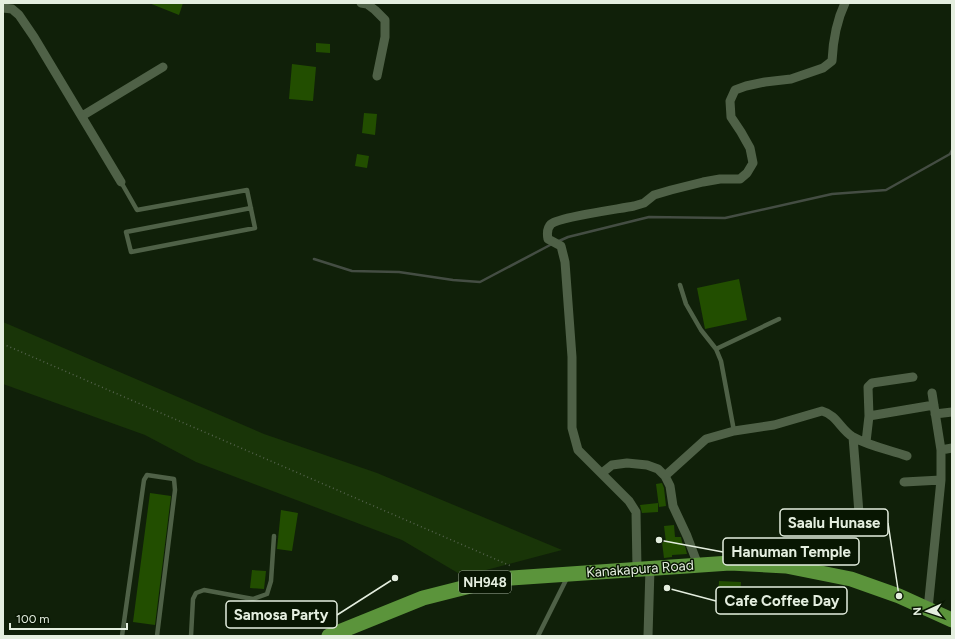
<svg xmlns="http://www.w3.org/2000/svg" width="955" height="639" viewBox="0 0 955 639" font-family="Figtree,sans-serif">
	<rect width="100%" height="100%" fill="#102009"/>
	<!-- green -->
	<path fill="#193508" d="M3 322 264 434 377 473 562 550 463 576 402 540 196 462 145 435 3 384Z"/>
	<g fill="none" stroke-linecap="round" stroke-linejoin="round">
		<!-- stream -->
		<path stroke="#444d43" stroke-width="2.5" d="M559 241 568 237 649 217 725 218 832 194 886 190 950 154 952 150
			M314 259 352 271 399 272 453 280 480 282 552 244"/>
	</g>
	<!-- building -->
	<path fill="#224e00" d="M149 3H183L179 15Z
		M316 43 330 44V53L316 52Z
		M292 64 316 67 313 101 289 99Z
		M364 113 377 114 375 135 362 133Z
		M357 154 369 156 367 168 355 166Z
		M739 279 747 320 705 329 697 288Z
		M662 483 664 488 666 506 659 507 656 484Z
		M150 493 171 496 155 625 133 622Z
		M658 503V512L642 513 640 505Z
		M281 510 298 513 292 551 277 549Z
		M674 525 675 537H681L683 546H685L687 554 672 555V557L664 558 662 542H666L664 526Z
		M252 570 266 571 264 589 250 588Z
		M719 581 741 582 739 615 717 614Z"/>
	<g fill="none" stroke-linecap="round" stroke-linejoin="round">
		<!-- path -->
		<path stroke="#56644f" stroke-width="1.5" stroke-dasharray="1 3" stroke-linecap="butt" d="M3 344 511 566"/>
		<!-- service -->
		<path stroke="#4f6147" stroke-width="4.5" d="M121 182 137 210 247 190 255 228 131 252 126 232 251 208
			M680 285 686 304 701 330 716 349 721 361 734 431
			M716 349 779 319
			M122 636 144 480 147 475 174 479 175 490 157 636
			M191 636 193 599 196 593 204 590 253 599 267 594 271 581 274 536
			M538 636 567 578"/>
		<!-- minor -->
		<path stroke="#4f6147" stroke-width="9" d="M361 3 367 4 375 10 385 20V37L377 76
			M3 8 12 9 19 15 34 37 121 182
			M82 116 163 67
			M935 414 952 412
			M869 416 934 405
			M853 437 859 513
			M866 442 869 416 868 387 872 383 913 377
			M941 450 952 448
			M602 473 612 465 627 463 647 465 658 469 665 476 670 486 673 506 687 536 698 565
			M665 476 706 439 734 431 774 425 822 411C837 415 840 429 853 437 869 446 890 450 907 456
			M904 482 941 480
			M637 569 636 512 629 501 578 450 572 428V357L565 262 561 246 548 239C547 234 547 228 551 224 560 217 619 209 634 206L644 203 654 195 671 190 703 182 720 179H740L747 173 753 163 750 148 741 132 731 117 730 101 735 90 746 86 765 82 791 79 823 68 832 61C833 40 836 22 845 3
			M928 609 941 480V450L932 393
			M648 636 650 568"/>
		<!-- trunk -->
		<path stroke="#5b943b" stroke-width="15" d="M329 636 423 598 498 579 730 563 786 566 851 579 899 596 952 620"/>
	</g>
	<g text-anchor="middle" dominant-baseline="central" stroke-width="3" stroke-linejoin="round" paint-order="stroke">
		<!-- shield labels -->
		<rect fill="#081602" stroke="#a2ad9d" stroke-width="1" x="459" y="571" width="52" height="22" rx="3"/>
		<g font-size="13" font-weight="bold" fill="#e4eedf">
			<text x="485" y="582">NH948</text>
		</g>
		<!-- street labels -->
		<g font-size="14" fill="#e4eedf" stroke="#081602">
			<text transform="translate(640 569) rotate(-4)">Kanakapura Road</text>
		</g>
	</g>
	<!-- callouts -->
	<path fill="none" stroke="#e4eedf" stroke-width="1.5" d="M899 596L888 523M659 540L723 552M667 588L716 601M395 578L337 615"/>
	<g fill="#e4eedf" stroke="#081602" stroke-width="1.5">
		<circle cx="899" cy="596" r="4"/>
		<circle cx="659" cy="540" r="4"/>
		<circle cx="667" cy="588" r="4"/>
		<circle cx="395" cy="578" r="4"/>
	</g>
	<g fill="#081602" stroke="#e4eedf" stroke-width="1.5">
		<rect x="780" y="509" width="108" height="27" rx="4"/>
		<rect x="723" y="538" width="136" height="27" rx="4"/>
		<rect x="716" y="587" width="131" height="27" rx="4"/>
		<rect x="226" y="601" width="111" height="27" rx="4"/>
	</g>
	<g font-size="15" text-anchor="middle" font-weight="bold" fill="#e4eedf">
		<text x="834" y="528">Saalu Hunase</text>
		<text x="791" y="557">Hanuman Temple</text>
		<text x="782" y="606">Cafe Coffee Day</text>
		<text x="281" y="620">Samosa Party</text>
	</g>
	<!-- border -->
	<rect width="955" height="639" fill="none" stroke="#e4eedf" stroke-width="8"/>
	<!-- north arrow -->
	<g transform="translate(927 611) rotate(267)" stroke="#081602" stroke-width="3" paint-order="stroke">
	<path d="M0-3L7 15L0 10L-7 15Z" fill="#e4eedf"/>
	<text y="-6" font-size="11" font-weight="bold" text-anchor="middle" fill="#e4eedf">N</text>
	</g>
	<!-- scale -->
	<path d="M10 623v6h117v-6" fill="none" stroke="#e4eedf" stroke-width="2"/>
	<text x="16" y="623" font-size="12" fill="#e4eedf" stroke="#081602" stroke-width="3" paint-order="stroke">100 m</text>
</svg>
